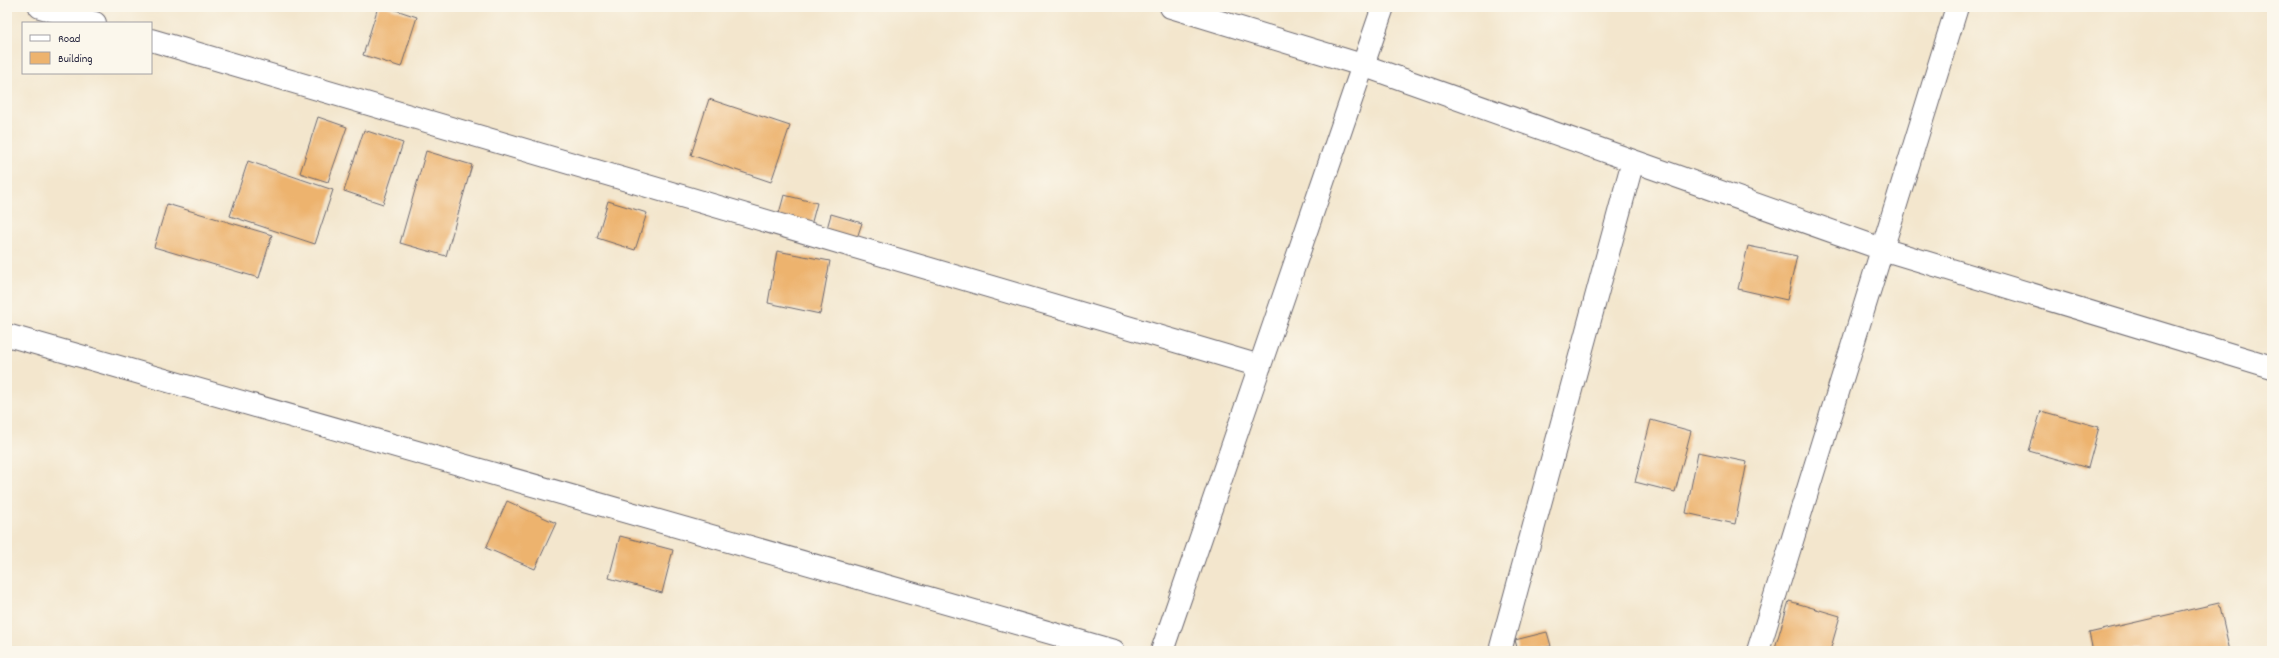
<svg xmlns="http://www.w3.org/2000/svg" width="2279" height="658" viewBox="0 0 2279 658" font-family="Dekko,sans-serif">
	<rect width="100%" height="100%" fill="#fbf7ec"/>
	<filter id="ink" filterUnits="userSpaceOnUse"><feTurbulence type="fractalNoise" baseFrequency=".025" numOctaves="2"/><feDisplacementMap in="SourceGraphic" scale="8" xChannelSelector="R" yChannelSelector="G"/><feConvolveMatrix kernelMatrix="1 2 1 2 8 2 1 2 1" color-interpolation-filters="sRGB"/></filter>
	<filter id="wash" filterUnits="userSpaceOnUse"><feTurbulence type="fractalNoise" baseFrequency=".012" numOctaves="4" result="noise"/><feDisplacementMap in="SourceGraphic" scale="16" xChannelSelector="R" yChannelSelector="G"/><feGaussianBlur stdDeviation="0.9" result="paint"/><feColorMatrix in="noise" values="0 0 0 0 0 0 0 0 0 0 0 0 0 0 0 0 0 1.4 0 .05"/><feComposite in="paint" operator="in"/></filter>
	<g filter="url(#wash)">
		<rect width="100%" height="100%" fill="#f3e6cd"/>
		<g id="blocks">
			<!-- building -->
			<path fill="#edb36e" d="M378 7H387L417 17 401 67 363 55Z
				M709 99 790 126 771 182 691 155Z
				M318 117 347 127 328 182 300 173Z
				M364 130 403 143 383 204 344 191Z
				M426 151 472 165 446 256 400 243Z
				M248 161 333 190 315 244 230 216Z
				M784 195 817 203 810 229 777 221Z
				M608 201 647 213 635 250 597 238Z
				M167 204 272 235 259 278 154 247Z
				M831 214 862 223 856 241 826 232Z
				M1748 246 1797 256 1787 300 1738 289Z
				M777 251 830 261 820 314 768 303Z
				M2041 411 2099 427 2088 468 2029 451Z
				M1651 420 1691 431 1675 492 1635 482Z
				M1698 452 1747 462 1735 524 1686 513Z
				M507 501 556 523 535 569 486 548Z
				M620 536 673 550 662 593 609 578Z
				M1789 601 1840 616 1830 651H1774Z
				M2219 603 2230 651H2093L2089 633Z
				M1547 632 1551 646 1533 651H1518L1515 640Z"/>
		</g>
	</g>
	<g filter="url(#ink)">
		<use href="#blocks" fill-opacity="0" stroke="#6b676e" stroke-width="1"/>
		<g fill="none" stroke-linecap="round" stroke-linejoin="round">
			<!-- minor casing -->
			<g stroke="#6b676e" stroke-width="24">
				<path id="minor" d="M40 7 95 23
					M1171 7 1362 65 1882 249 2272 367
					M151 40 1260 366
					M7 335 1114 651
					M1162 651 1383 7
					M1500 651 1633 161
					M1758 651 1957 7"/>
			</g>
			<!-- minor -->
			<use href="#minor" stroke="#fff" stroke-width="22"/>
		</g>
	</g>
	<!-- margin -->
	<rect width="2279" height="658" fill="none" stroke="#fbf7ec" stroke-width="24"/>
	<!-- legend -->
	<rect x="22" y="22" width="130" height="52" fill="#fbf7ec" stroke="#a4a2a5"/>
	<rect x="30" y="35" width="20" height="6" fill="#ffffff" stroke="#a4a2a5"/>
	<text x="58" y="42" font-size="12" fill="#22223b">Road</text>
	<rect x="30" y="52" width="20" height="12" fill="#edb36e" stroke="#a4a2a5"/>
	<text x="58" y="62" font-size="12" fill="#22223b">Building</text>
</svg>
